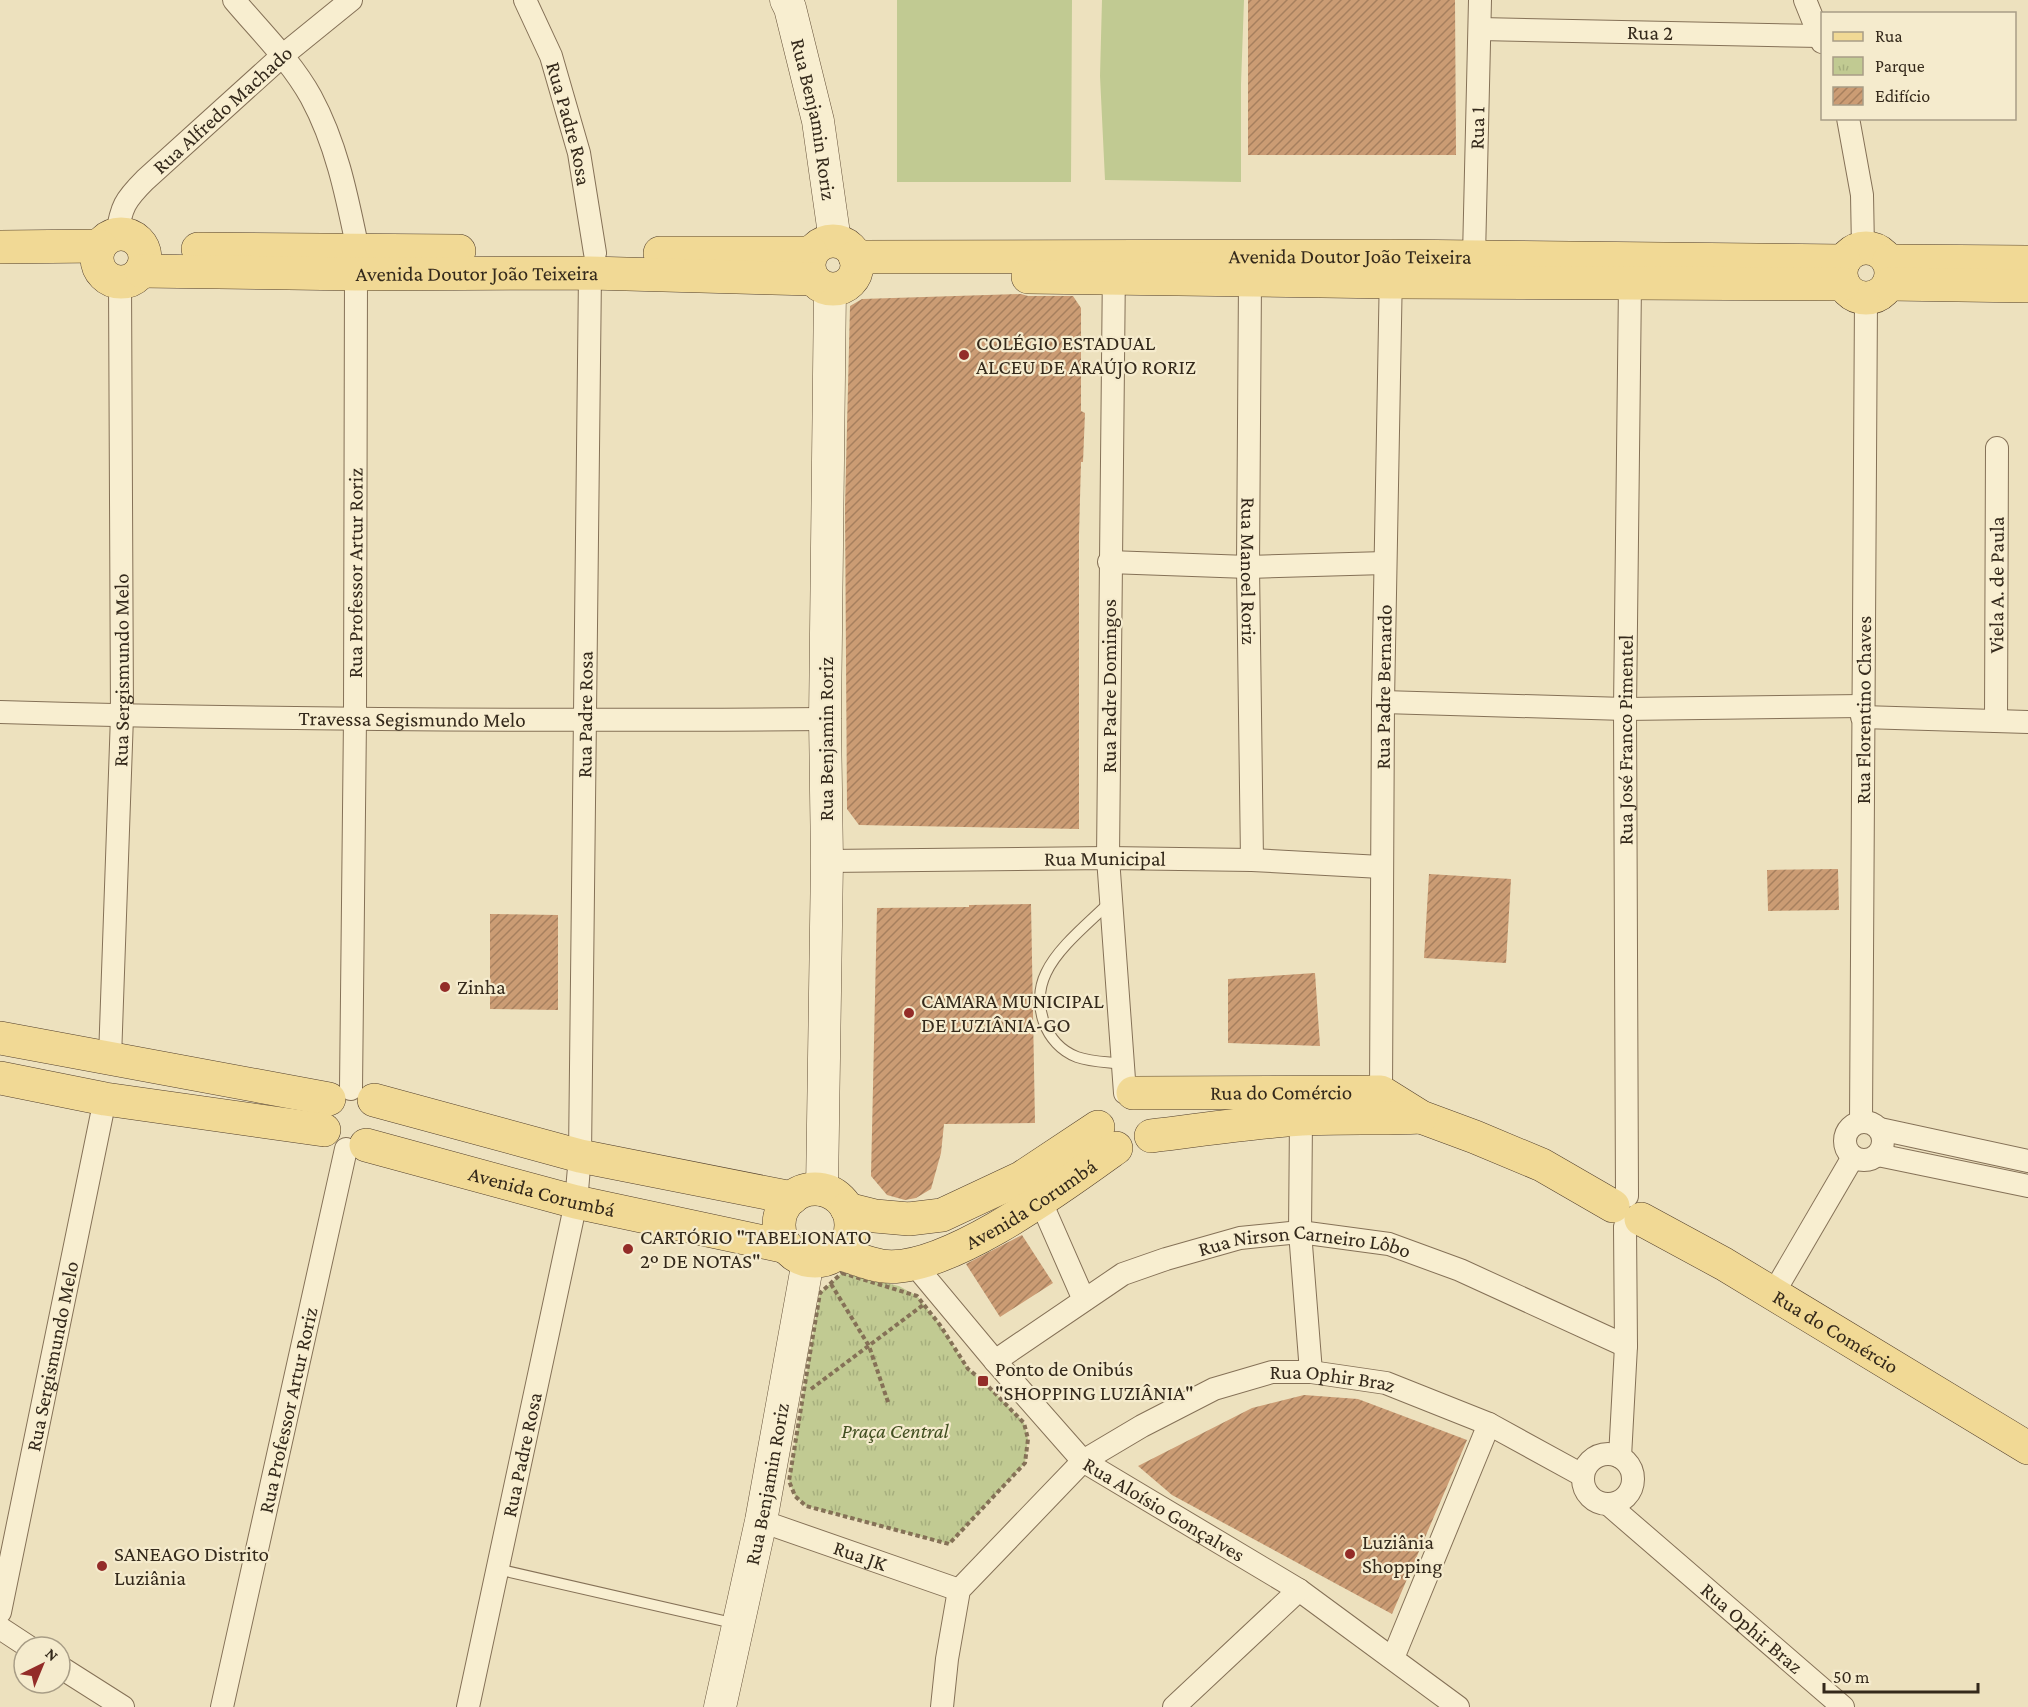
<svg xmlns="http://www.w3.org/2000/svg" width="2028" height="1707" viewBox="0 0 2028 1707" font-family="'Crimson Pro',serif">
	<defs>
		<pattern id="park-tufts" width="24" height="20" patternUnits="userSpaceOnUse" patternTransform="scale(1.5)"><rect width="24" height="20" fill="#c1ca92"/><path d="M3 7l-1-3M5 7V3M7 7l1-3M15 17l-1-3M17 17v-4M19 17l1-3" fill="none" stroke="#a6ae7d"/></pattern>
		<pattern id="building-hatch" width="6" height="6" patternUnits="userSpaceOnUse" patternTransform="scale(1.5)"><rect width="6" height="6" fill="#cb9c74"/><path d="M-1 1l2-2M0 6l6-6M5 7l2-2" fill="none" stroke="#a67f5e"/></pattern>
	</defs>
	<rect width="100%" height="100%" fill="#ede1be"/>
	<!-- park -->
	<path fill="url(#park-tufts)" d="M842 1273 899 1286 917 1296 940 1325 968 1369 983 1381 1024 1423 1028 1439 1025 1463 949 1544 806 1506 795 1496 789 1481 820 1293Z"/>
	<!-- garden -->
	<path fill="#c1ca92" d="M897 0H1072L1071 182H897Z
		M1102 0H1244L1241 84V182L1105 180 1100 76Z"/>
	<!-- building -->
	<path fill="url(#building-hatch)" d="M1248 0H1455L1456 155H1248Z
		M1021 294 1028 296H1073L1081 308V411L1085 413 1083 462H1081L1079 536V829L859 825 847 809 845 506 850 306 862 299Z
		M1838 869 1839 910 1768 911 1767 870Z
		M1429 874 1511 879 1506 963 1424 958Z
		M1031 904 1035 1123 944 1124 941 1153 931 1189 916 1198 905 1200 887 1195 871 1176 877 908 969 907V905Z
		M490 914 558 915V1010L490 1009Z
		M1315 973 1320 1046 1228 1043V979Z
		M1022 1235 1053 1283 1000 1317 966 1264Z
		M1304 1395 1358 1399 1467 1440 1392 1614 1172 1495 1138 1466 1252 1408Z"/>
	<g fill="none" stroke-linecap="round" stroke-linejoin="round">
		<!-- lane casing -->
		<g stroke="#857157" stroke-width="12">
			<path id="lane" d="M1110 902C1090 922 1058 947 1046 973 1031 1004 1045 1045 1077 1057 1091 1062 1108 1062 1123 1064
				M497 1569 737 1624"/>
		</g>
		<!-- street casing -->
		<g stroke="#857157" stroke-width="24">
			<g id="street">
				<path d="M234 0C260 31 291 61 311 97 337 145 347 197 358 250"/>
				<path id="s1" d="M525 0 551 56 579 153 595 253"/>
				<path d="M1805 0 1822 42"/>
				<path id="s2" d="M1480 29 1820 36"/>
				<path d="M1848 118 1862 195 1863 248"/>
				<path id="s3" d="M117 235C121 207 125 200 145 180L282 56 351 0"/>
				<path id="s4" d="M1474 256 1480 0"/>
				<path d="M1114 264 1108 858 1125 1093"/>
				<path id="s5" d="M1250 280 1248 567 1252 860"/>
				<path d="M1109 562 1248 567 1385 563"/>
				<path d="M1383 702 1625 709 1862 706"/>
				<path id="s6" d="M0 712C275 720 550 721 825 719"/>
				<path d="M1862 717 2028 722"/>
				<path id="s7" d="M1996 721 1997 448"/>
				<path id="s8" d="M827 861 1108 858 1252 860 1381 867"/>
				<path id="s9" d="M110 1058 122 716 120 282"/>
				<path id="s10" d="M351 1089 355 718 356 274"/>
				<path id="s11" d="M1381 1092 1383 702 1391 269"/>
				<path d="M1301 1119 1300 1232 1311 1372"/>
				<circle cx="1864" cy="1141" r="19"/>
				<path id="s12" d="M1861 1122 1866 298"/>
				<path d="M1880 1129 2028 1161"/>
				<path d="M1878 1155 2028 1186"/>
				<path id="s13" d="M1627 1196 1625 709 1630 283"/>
				<path d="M1041 1202 1084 1300"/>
				<path id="s14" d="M914 1264 995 1361 1083 1461 1299 1590 1458 1707"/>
				<path d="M1773 1294 1853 1157"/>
				<path id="s15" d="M995 1361 1123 1274 1166 1259 1240 1238 1300 1232 1389 1244 1460 1270 1626 1346"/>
				<circle cx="1608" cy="1479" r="25"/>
				<path d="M1620 1457 1626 1346 1625 1227"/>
				<path id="s16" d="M1608 1504 1843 1707"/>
				<path id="s17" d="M761 1521 959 1590"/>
				<path id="s18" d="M0 1612 105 1099"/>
				<path d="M0 1628 29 1647"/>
				<path d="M1393 1658 1489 1424"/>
				<path d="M60 1667 123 1707"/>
				<path id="s19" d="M222 1707 346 1149"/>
				<path id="s20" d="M468 1707 576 1202 580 1156 590 273"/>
				<path id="s21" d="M942 1707 947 1659 959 1590 1083 1461 1142 1426 1214 1389 1272 1372H1311L1386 1383 1489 1424 1582 1475"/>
				<path d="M1174 1707 1299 1590"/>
			</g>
		</g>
		<!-- secondary casing -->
		<g stroke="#66523a" stroke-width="33">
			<g id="secondary">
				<path id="s22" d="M786 0 790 8 818 121 835 241"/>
				<path d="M822 1190 827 861 825 719 830 289"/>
				<path id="s23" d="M720 1707 761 1521 808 1261"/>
			</g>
		</g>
		<!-- primary casing -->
		<g stroke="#523f2c" stroke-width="34">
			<g id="primary">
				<circle cx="121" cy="258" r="24"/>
				<circle cx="833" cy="265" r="24"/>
				<path d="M0 247 100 246"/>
				<circle cx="1866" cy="273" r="25"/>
				<path d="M198 249 459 251"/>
				<path d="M660 253H811"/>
				<path id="s24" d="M855 257 1391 256 1844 261"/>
				<path d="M1889 261 2028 262"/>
				<path id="s25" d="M141 271 356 274 590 273 813 279"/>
				<path d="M1028 277 1391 282 1843 284"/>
				<path d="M1889 284 2028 286"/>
				<path d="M0 1038 329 1099"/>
				<path d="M0 1078 105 1099 324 1130"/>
				<path id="s26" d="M1133 1093 1381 1092 1421 1117 1475 1137 1542 1165 1613 1206"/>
				<path d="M374 1100 580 1156 792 1198"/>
				<path d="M1151 1136C1201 1130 1252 1122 1302 1119 1342 1117 1382 1119 1421 1117"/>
				<path id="s27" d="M366 1145 576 1202 787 1247"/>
				<circle cx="815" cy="1225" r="36"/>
				<path d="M847 1209 875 1216 909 1219 942 1215 1021 1178 1098 1127"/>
				<path id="s28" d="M1641 1219 1724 1264 2028 1448"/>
				<path id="s29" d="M838 1253C853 1257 868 1264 882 1266 944 1275 1066 1184 1116 1148"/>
			</g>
		</g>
		<!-- path -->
		<path stroke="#857157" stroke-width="4" stroke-dasharray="4.5 3" stroke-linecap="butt" d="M842 1273 917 1296 940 1325 968 1369 983 1381 1024 1423 1028 1439 1025 1463 949 1544 806 1506 795 1496 789 1481 820 1293Z
			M831 1284 869 1346 889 1405
			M811 1389 923 1305"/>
		<!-- lane -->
		<use href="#lane" stroke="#f8eed0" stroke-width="10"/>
		<!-- street -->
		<use href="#street" stroke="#f8eed0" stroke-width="22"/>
		<!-- secondary -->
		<use href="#secondary" stroke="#f8eed0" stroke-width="32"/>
		<!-- primary -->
		<use href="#primary" stroke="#f1d995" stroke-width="33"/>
	</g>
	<!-- markers -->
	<g fill="#932c28" stroke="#f5ebcd" stroke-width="2">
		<circle cx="964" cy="355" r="6"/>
		<circle cx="445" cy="987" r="6"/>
		<circle cx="909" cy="1013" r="6"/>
		<circle cx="628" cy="1249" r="6"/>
		<rect x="977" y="1375" width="12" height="12" rx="3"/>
		<circle cx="1350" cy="1554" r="6"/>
		<circle cx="102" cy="1566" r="6"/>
	</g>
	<g text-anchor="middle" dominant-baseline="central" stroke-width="4.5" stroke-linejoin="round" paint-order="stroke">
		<!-- street labels -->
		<g font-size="21" fill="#34291b" stroke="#f5ebcd">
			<text stroke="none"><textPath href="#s2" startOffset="170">Rua 2</textPath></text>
			<text stroke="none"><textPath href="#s3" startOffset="168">Rua Alfredo Machado</textPath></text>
			<text stroke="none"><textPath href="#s22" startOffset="123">Rua Benjamin Roriz</textPath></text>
			<text stroke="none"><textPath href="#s1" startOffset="132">Rua Padre Rosa</textPath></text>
			<text stroke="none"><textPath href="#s4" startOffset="128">Rua 1</textPath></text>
			<text stroke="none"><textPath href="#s24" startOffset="495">Avenida Doutor João Teixeira</textPath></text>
			<text stroke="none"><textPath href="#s25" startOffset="336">Avenida Doutor João Teixeira</textPath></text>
			<text stroke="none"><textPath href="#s5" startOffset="291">Rua Manoel Roriz</textPath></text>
			<text stroke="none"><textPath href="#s10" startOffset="516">Rua Professor Artur Roriz</textPath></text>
			<text stroke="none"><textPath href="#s7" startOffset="136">Viela A. de Paula</textPath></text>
			<text stroke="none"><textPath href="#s9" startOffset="388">Rua Sergismundo Melo</textPath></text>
			<text transform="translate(1109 686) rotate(-90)">Rua Padre Domingos</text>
			<text stroke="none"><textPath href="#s11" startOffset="405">Rua Padre Bernardo</textPath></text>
			<text stroke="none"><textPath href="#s12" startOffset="412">Rua Florentino Chaves</textPath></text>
			<text stroke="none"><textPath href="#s20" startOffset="1004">Rua Padre Rosa</textPath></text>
			<text stroke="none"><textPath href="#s6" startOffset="412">Travessa Segismundo Melo</textPath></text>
			<text transform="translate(826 739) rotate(-90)">Rua Benjamin Roriz</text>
			<text stroke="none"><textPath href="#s13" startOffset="456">Rua José Franco Pimentel</textPath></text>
			<text stroke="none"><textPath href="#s8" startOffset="278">Rua Municipal</textPath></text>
			<text stroke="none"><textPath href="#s26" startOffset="148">Rua do Comércio</textPath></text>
			<text stroke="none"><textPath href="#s27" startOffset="182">Avenida Corumbá</textPath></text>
			<text stroke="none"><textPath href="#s29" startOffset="210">Avenida Corumbá</textPath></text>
			<text stroke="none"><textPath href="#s15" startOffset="342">Rua Nirson Carneiro Lôbo</textPath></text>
			<text stroke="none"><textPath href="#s28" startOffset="225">Rua do Comércio</textPath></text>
			<text stroke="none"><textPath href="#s18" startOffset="261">Rua Sergismundo Melo</textPath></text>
			<text stroke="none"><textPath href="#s21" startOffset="568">Rua Ophir Braz</textPath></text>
			<text stroke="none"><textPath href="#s19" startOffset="304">Rua Professor Artur Roriz</textPath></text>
			<text stroke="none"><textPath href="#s20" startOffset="258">Rua Padre Rosa</textPath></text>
			<text stroke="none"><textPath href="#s23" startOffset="228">Rua Benjamin Roriz</textPath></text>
			<text stroke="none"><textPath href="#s14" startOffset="354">Rua Aloísio Gonçalves</textPath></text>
			<text stroke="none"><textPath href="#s17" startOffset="105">Rua JK</textPath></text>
			<text stroke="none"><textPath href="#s16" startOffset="190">Rua Ophir Braz</textPath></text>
		</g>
		<!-- poi labels -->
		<g font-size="21" fill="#34291b" stroke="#f5ebcd" text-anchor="start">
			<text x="976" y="343">COLÉGIO ESTADUAL<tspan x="976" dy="24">ALCEU DE ARAÚJO RORIZ</tspan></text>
			<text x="457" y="987">Zinha</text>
			<text x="921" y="1001">CAMARA MUNICIPAL<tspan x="921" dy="24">DE LUZIÂNIA-GO</tspan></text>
			<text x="640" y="1237">CARTÓRIO "TABELIONATO<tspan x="640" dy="24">2º DE NOTAS"</tspan></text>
			<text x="995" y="1369">Ponto de Onibús<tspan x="995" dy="24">"SHOPPING LUZIÂNIA"</tspan></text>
			<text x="1362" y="1542">Luziânia<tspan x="1362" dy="24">Shopping</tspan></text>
			<text x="114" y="1554">SANEAGO Distrito<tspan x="114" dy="24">Luziânia</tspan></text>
		</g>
		<!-- park labels -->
		<g font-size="21" font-style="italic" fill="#435022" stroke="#f5ebcd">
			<text x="895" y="1431">Praça Central</text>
		</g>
	</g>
	<!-- legend -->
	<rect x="1821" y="12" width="195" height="108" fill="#f5ebcd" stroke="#a89d86" stroke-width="1.5"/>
	<rect x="1833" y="32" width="30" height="9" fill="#f1d995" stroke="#a89d86" stroke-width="1.5"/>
	<text x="1875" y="42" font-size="18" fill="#34291b">Rua</text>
	<rect x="1833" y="57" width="30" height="18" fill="url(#park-tufts)" stroke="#a89d86" stroke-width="1.5"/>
	<text x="1875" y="72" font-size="18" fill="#34291b">Parque</text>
	<rect x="1833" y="87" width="30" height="18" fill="url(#building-hatch)" stroke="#a89d86" stroke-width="1.5"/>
	<text x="1875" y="102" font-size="18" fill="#34291b">Edifício</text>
	<!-- north arrow -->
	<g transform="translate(42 1665) rotate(43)"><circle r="28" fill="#f5ebcd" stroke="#a89d86" stroke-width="1.5"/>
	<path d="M0-4.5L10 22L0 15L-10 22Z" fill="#932c28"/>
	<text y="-9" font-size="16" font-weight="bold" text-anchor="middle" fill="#34291b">N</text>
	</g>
	<!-- scale -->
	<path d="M1824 1683v9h154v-9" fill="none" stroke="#34291b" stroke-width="3"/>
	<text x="1833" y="1683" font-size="18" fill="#34291b" stroke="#f5ebcd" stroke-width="4.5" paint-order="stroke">50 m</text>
</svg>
